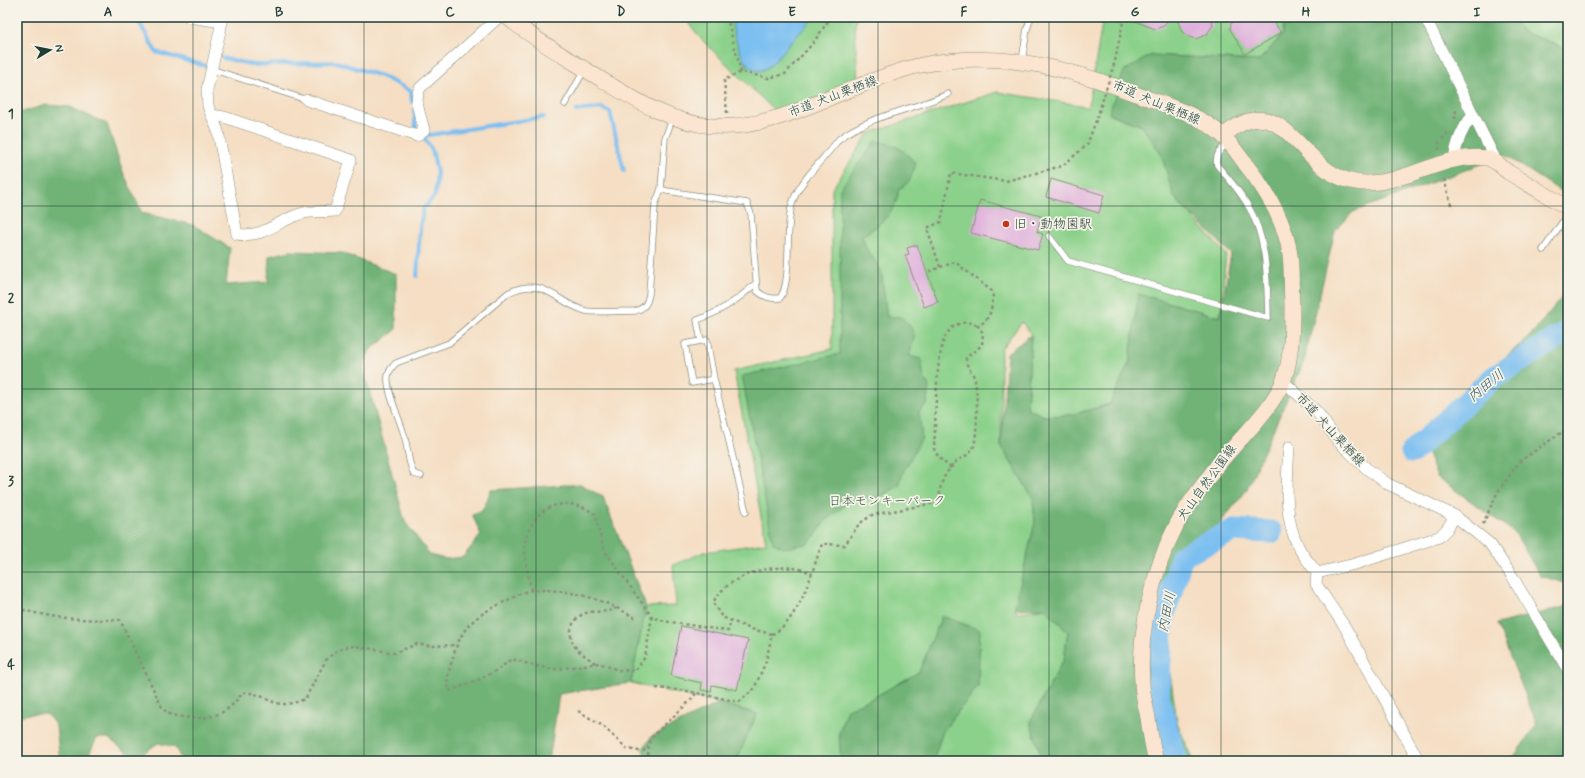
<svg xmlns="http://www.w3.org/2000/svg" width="1585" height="778" viewBox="0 0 1585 778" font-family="Mynerve,'Klee One',sans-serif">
	<rect width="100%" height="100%" fill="#f7f3e8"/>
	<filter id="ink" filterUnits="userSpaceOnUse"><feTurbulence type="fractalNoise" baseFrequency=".025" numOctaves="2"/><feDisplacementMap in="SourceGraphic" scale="8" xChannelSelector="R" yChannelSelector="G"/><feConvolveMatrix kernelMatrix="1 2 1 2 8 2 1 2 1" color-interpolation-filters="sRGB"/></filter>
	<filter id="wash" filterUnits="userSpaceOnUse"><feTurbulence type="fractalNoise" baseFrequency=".012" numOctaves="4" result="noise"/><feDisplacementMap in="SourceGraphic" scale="16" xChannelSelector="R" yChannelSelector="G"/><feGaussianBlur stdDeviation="0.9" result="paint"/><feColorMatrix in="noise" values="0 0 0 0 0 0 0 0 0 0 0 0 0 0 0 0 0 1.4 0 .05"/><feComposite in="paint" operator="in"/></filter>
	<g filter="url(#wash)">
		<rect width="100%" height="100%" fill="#f5dec3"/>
		<!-- green -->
		<path fill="#8cd18b" stroke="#568760" d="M684 17H857L855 26 858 83 777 113 702 40Z
			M1103 17H1284L1283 34 1259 61 1151 55 1109 114 1142 126 1161 153 1174 197 1226 254 1220 317 1139 294 1130 361 1110 404 1071 415 1044 416 1027 408 1031 335 1022 322 1001 349V446L1033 498 1035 522 1016 613 1045 608 1068 631 1064 659 1030 722 1043 761H933L943 731 978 686 942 616 919 672 869 700 847 709 839 733 841 761H736L757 714 719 703 631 683 646 607 676 606 673 565 704 552 766 543 734 371 832 349V189L869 133 997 92 1080 105 1088 108Z
			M1511 17H1568V49L1523 32Z"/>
		<!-- forest -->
		<path fill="#71b377" stroke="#487856" d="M1284 17H1511L1523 32 1568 49V196L1505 155 1353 212 1335 231 1304 361 1246 491 1177 576 1163 624 1177 722 1193 761H1043L1030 722 1064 659 1068 632 1045 608 1014 609 1035 522 1033 498 1001 446 1007 353 1031 335 1027 408 1044 416 1071 415 1110 404 1130 361 1138 294 1220 317 1231 254 1174 197 1161 153 1142 126 1109 113 1124 71 1151 55 1259 61 1283 34Z
			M45 105 70 107 107 124 123 172 142 213 193 225 230 248 226 285 268 282 269 256 290 251 342 253 396 274V330L370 350 363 367 405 522 430 555 445 559 463 557 481 535 472 514 483 510 491 490 580 484 603 497 646 607 631 683 559 694 549 761H182L175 747 158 743 142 754 128 753 108 738H97L90 752 89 761H60L56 726 47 714H30L17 716V117L20 113Z
			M875 141C897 145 901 147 916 164L909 182 898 190C899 211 878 226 862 236L866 248 881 270 887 317H901C919 334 915 335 909 356L921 359 924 378 929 386 927 404 919 412 922 438 903 472 899 486 877 498H858L847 504 825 521 816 535 807 544 784 548 773 543 742 376 840 354V189Z
			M1568 290V584L1540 576 1515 533 1437 477 1419 432 1530 336Z
			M1568 606V761H1511L1537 724 1497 624Z
			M942 616 980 630 978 686 943 731 933 761H841L839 733 847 709 869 700 919 672Z
			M719 703 757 714 736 761H646L643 749 651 737Z"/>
		<!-- water -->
		<path fill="#7bbff1" stroke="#4d7e92" d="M731 17H814L772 64C745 89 734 36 731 17Z"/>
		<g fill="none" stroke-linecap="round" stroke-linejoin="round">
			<!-- stream -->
			<path stroke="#7bbff1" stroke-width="4" d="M124 17 138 20 156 52 206 66
				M223 58 254 65 336 62 381 76 411 91 412 102
				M414 111 416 128
				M576 111 602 108 610 112 624 171
				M417 276 420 228 423 209 435 195 437 172 432 150 423 136 544 117"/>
			<!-- river -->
			<path stroke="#7bbff1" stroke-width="23" d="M1412 452 1493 378 1568 331
				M1176 761 1158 698 1162 620 1182 556 1234 530 1271 532"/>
		</g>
		<g id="blocks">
			<!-- building -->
			<path fill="#dfb0dc" d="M1125 17H1169L1164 26 1155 29Z
				M1176 17H1211L1213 25 1207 34 1196 39 1189 37 1182 32Z
				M1242 17H1271L1281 33 1245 54 1230 29 1231 23Z
				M1051 179 1104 195 1099 213 1046 197Z
				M980 200 1041 216 1037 232 1043 234 1038 250 971 233Z
				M917 245 938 302 924 307 905 255 909 254 907 248Z
				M681 626 748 640 737 690 712 685 711 692 701 690 702 683 671 676Z"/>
		</g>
	</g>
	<g filter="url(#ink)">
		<use href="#blocks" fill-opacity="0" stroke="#8a8e7c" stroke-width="1"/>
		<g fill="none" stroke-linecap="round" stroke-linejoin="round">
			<!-- lane casing -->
			<g stroke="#8a8e7c" stroke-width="7">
				<path id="lane" d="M1022 61 1027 29 1031 17
					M211 69 307 100
					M565 104 585 69
					M661 189 667 191 747 203 751 214 757 291C764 297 770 299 780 298 793 282 784 225 793 201 801 179 825 158 839 139 870 115 913 110 948 94
					M1049 236 1068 261 1268 318C1267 279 1268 238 1247 204 1239 190 1227 177 1217 165 1215 154 1220 150 1228 143
					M1543 250 1568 214
					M701 341 707 340 714 379
					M421 476 414 474C408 463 408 450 405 438 401 422 386 391 388 376 389 370 392 367 396 363L449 343 508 293C545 275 555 303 586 311 596 313 624 311 635 311 645 308 647 304 649 294L655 205 661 189 665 138 673 117
					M746 512 714 379 692 383 685 344 701 341 697 320C718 313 739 299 755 284"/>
			</g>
			<!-- street casing -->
			<g stroke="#8a8e7c" stroke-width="12">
				<path id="street" d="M189 17 222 22
					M1425 17 1496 161
					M307 100 417 136 424 130C421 116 413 101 420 88L499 17
					M211 115 224 117 351 160 335 211C325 212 314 211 304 213 280 218 265 239 237 234L218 131 208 106 207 90 223 17
					M1454 160C1456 145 1462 128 1473 115
					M1283 381 1317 412 1338 441 1366 468 1388 484 1455 516 1490 544 1512 576 1568 670
					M1289 447C1287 480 1283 518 1299 548 1304 557 1311 565 1317 573L1316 584 1345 627 1419 761
					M1317 573 1355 564 1439 537 1447 529 1455 516"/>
			</g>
			<!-- secondary casing -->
			<g stroke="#8a8e7c" stroke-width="16">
				<path id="secondary" d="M507 17C532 38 559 53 586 70 626 94 665 122 712 126 765 130 812 104 859 86 879 78 901 69 922 65 992 50 1065 66 1130 92 1160 103 1198 113 1222 135 1233 145 1241 159 1250 170 1269 195 1286 223 1290 255 1292 271 1291 289 1292 306 1292 330 1292 356 1284 379 1273 409 1238 440 1217 466 1203 485 1187 504 1176 526 1153 570 1138 632 1142 682 1142 694 1146 706 1148 718 1150 732 1152 747 1156 761
					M1223 136C1271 96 1287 136 1322 166 1363 201 1406 173 1450 161 1462 158 1474 156 1486 158 1496 160 1500 166 1508 172 1528 184 1548 196 1568 208"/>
			</g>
			<!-- path -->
			<path stroke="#8a8e7c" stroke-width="2.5" stroke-dasharray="3 3" stroke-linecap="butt" d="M727 17 741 72
				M1115 61 1124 17
				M727 113 724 80 741 72 768 78 785 74 813 43 831 17
				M1455 119 1456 109
				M1439 150V142L1448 133
				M1444 179 1452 208
				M940 267 927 228 941 222 951 173 1006 181 1062 166 1087 145 1097 118
				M951 468 939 458 934 449C936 417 935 371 943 342 948 326 964 317 978 326
				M1483 524 1497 493 1520 461 1568 428
				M531 590C529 574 522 554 526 538 536 503 567 495 595 514L603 546 607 554 652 617
				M17 608C51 619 85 620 120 620L162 707 167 713C186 720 212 721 229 708 235 703 238 697 245 692 273 696 272 712 305 699L326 660 335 652 346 647 355 646 394 653 417 644 432 646 456 645
				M635 618C607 600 570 589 537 590 526 590 517 595 508 600 475 616 461 625 452 661 448 674 446 678 449 691 471 683 492 676 510 660H519L525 663 546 668 558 669 599 663 618 670 635 671 645 657 652 617 664 621 728 631 731 621
				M772 634 751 629 722 617 713 603C727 573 782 559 811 573
				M595 663C589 658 581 654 576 648 565 634 572 616 589 612 598 611 609 613 616 608
				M656 688 687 691 739 702 754 689 766 661 772 634C799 622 812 571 822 544L845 545 859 524 872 515 940 502C938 485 945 472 957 461 963 457 970 455 973 448 978 439 978 386 974 377 971 370 966 367 966 358L982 345 983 333 978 326C992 318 992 308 993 292L955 262 927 272
				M578 711 603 726 627 749 639 751 648 750
				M648 761V747L651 738 692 699 696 693"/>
			<!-- lane -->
			<use href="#lane" stroke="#fff" stroke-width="5.5"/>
			<!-- street -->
			<use href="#street" stroke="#fff" stroke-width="11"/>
			<!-- secondary -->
			<use href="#secondary" stroke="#fce5d0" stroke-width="15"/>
			<!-- path-bridge -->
			<path stroke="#8a8e7c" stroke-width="2.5" stroke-dasharray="3 3" stroke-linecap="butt" d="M1097 118 1115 61"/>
		</g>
	</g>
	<!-- grid -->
	<path fill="none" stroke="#1f3d34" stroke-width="1" stroke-opacity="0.55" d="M193 17V761M364 17V761M536 17V761M707 17V761M878 17V761M1049 17V761M1221 17V761M1392 17V761M17 206H1568M17 389H1568M17 572H1568"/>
	<!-- markers -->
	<circle fill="#c8321e" stroke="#f7f3e8" stroke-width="1.5" cx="1006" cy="224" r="4"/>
	<g text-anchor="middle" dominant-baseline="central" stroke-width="3.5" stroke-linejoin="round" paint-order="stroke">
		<!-- street labels -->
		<g font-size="13" fill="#1f3d34" stroke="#f7f3e8">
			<text transform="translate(833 97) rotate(-21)">市道 犬山栗栖線</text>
			<text transform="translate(1156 103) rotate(23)">市道 犬山栗栖線</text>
			<text transform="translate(1330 430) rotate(47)">市道 犬山栗栖線</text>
			<text transform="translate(1207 483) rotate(-54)">犬山自然公園線</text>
		</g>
		<!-- poi labels -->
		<g font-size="13" fill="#1f3d34" stroke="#f7f3e8" text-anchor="start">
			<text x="1014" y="224">旧・動物園駅</text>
		</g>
		<!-- park labels -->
		<g font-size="13" fill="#355b45" stroke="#f7f3e8">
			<text x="887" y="501">日本モンキーパーク</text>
		</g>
		<!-- water labels -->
		<g font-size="14" font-style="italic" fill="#31575a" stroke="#f7f3e8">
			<text transform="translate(1486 386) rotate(-39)">内田川</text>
			<text transform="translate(1167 612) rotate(-78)">内田川</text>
		</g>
	</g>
	<!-- margin -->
	<rect width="1585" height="778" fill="none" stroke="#f7f3e8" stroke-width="44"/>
	<!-- north arrow -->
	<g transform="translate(50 50) rotate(80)" stroke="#f7f3e8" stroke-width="3" paint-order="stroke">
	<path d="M0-3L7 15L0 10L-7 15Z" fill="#1f3d34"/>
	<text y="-6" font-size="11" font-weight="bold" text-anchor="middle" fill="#1f3d34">N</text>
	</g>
	<rect x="22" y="22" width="1541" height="734" fill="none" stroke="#1f3d34" stroke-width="1.5"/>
	<g font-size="13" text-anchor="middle" font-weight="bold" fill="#1f3d34">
		<text x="108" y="16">A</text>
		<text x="279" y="16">B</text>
		<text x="450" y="16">C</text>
		<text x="621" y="16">D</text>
		<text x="792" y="16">E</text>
		<text x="964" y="16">F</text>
		<text x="1135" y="16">G</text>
		<text x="1306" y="16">H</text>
		<text x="1477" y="16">I</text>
		<text x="11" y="118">1</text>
		<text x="11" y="302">2</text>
		<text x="11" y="485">3</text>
		<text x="11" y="669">4</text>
	</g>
</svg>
